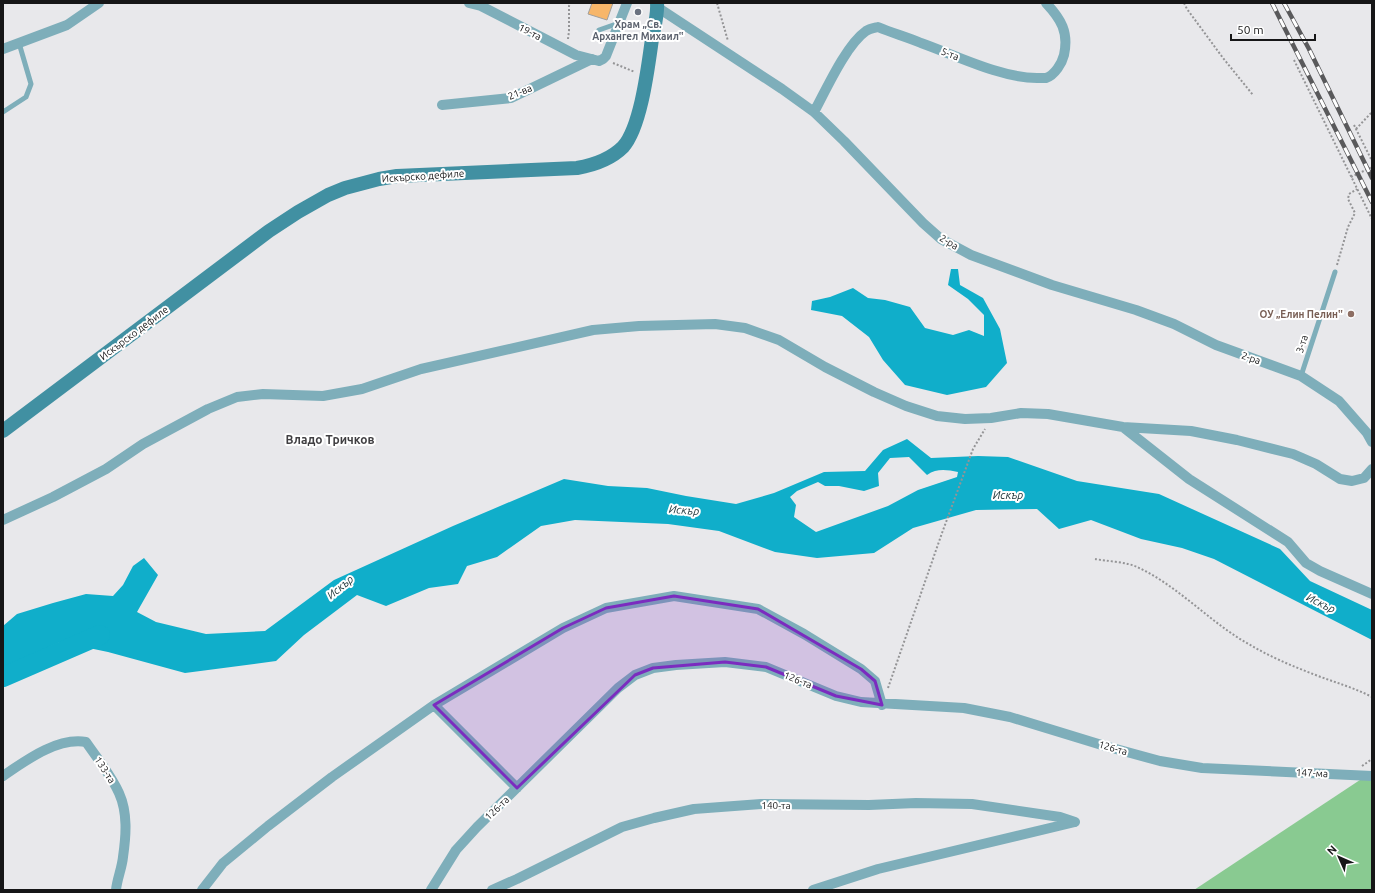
<svg xmlns="http://www.w3.org/2000/svg" width="1375" height="893" viewBox="0 0 1375 893" font-family="Ubuntu,sans-serif">
	<rect width="100%" height="100%" fill="#e8e8eb"/>
	<!-- green -->
	<path fill="#89ca91" d="M1372 772V890H1194Z"/>
	<!-- water -->
	<path fill="#10aeca" fill-rule="evenodd" d="M951 269H958L960 285 983 298 1000 329 1007 363 986 387 947 395 905 385 883 360 869 337 842 316 811 310 812 301 830 297 853 288 868 298 885 300 910 307 925 328 953 335 969 330 984 336V315L968 299 948 285Z
		M907 439 931 458 978 456 1008 457 1077 481 1159 494 1280 549 1310 581 1372 610V640L1214 559 1182 548 1141 539 1091 520 1059 529 1037 509 976 510 913 528 874 553 817 558 775 552 719 531 668 524 575 520 541 526 497 557 467 566 458 584 429 588 386 606 357 595 304 635 276 661 185 673 108 652 60 642 32 655 3 677V626L17 614 53 603 86 594 113 596 123 585 133 566 144 558 158 575 137 612 156 622 206 634 265 631 334 580 453 526 564 479 608 486 647 488 686 496 736 504 774 493 824 472 865 471 883 450ZM909 457 927 475C937 468 947 470 958 472L957 477 918 490 888 506 816 532 794 517 796 505 790 497 797 491 818 482 825 486H839L864 491 879 486 878 473 890 458Z"/>
	<g fill="none" stroke-linecap="round" stroke-linejoin="round">
		<!-- river -->
		<path stroke="#10aeca" stroke-width="20" d="M3 677 100 635"/>
	</g>
	<!-- building -->
	<path fill="#f7b66a" stroke="#a19f9c" d="M592 3H613L607 20 588 14Z"/>
	<g fill="none" stroke-linecap="round" stroke-linejoin="round">
		<!-- path -->
		<path stroke="#949496" stroke-width="2" stroke-dasharray="2 2" stroke-linecap="butt" d="M717 3 728 41
			M1184 3 1187 9 1223 58 1253 95
			M568 39 569 31V6L570 3
			M1294 60 1372 219
			M613 63 635 72
			M1354 125 1372 161
			M1356 129 1372 112
			M1351 177 1372 167
			M1337 265 1348 227 1355 213 1348 199 1349 194 1357 189
			M1095 559C1106 561 1127 562 1137 567 1179 586 1211 624 1252 646 1271 657 1292 666 1313 674 1333 682 1353 687 1372 697
			M888 688 942 533 973 449 985 429
			M1362 766 1372 759"/>
		<!-- lane -->
		<path stroke="#7eaeba" stroke-width="5" d="M599 30 619 23
			M3 112 26 97 31 84 19 43
			M1301 376 1335 272"/>
		<!-- street -->
		<path stroke="#7eaeba" stroke-width="10" d="M469 3 481 6 576 55 599 61 603 59 606 56 627 3
			M657 7 782 89 814 112 844 141 923 223 941 239 971 255 1052 285 1136 310 1174 324 1216 345 1301 376 1339 401 1367 433 1372 442
			M3 49 67 25 99 3
			M442 105 511 98 592 59
			M814 112C826 90 846 45 866 31 869 29 874 28 878 27 892 33 907 37 921 43 955 55 1001 78 1037 78 1040 78 1044 78 1046 78 1055 75 1062 63 1064 55 1069 32 1061 19 1046 3
			M1123 427 1189 479 1288 542 1306 563 1320 571 1372 594
			M3 520 53 497 106 469 143 444 208 409 237 397 263 394 323 396 362 389 421 369 593 330 639 326 715 324 745 328 779 340 825 367 874 392 906 406 937 416 965 419 991 418 1021 413 1048 414 1123 427 1191 431 1237 440 1293 454 1316 464 1340 479 1352 481 1364 478 1372 469
			M434 705 517 788
			M3 776C25 761 57 737 86 742 97 758 111 775 119 793 128 813 126 836 123 857 122 868 117 879 116 890
			M202 890 223 863 268 826 332 777 434 705 563 628 606 608 674 596 758 609 804 634 861 669 875 681 882 705
			M431 890 456 850 477 827 618 688 635 675 653 668 676 665 725 662 766 667 836 696 861 702 964 708 1010 717 1105 746 1160 761 1202 768 1372 776
			M492 890 517 879 622 827 654 818 694 809 761 804 869 805 916 803 972 804 1060 817 1075 822
			M813 890 878 869 1075 822"/>
		<!-- secondary -->
		<path stroke="#4190a2" stroke-width="14" d="M3 431 269 231 298 212 328 195 345 188 379 179 397 176 577 168C594 165 610 160 623 147 641 127 648 67 652 39 654 28 658 15 657 3"/>
		<!-- rail casing -->
		<g stroke="#59595b" stroke-width="4.5">
			<path id="rail" d="M1272 3 1372 202
				M1284 3 1309 49 1372 178"/>
		</g>
		<!-- rail -->
		<use href="#rail" stroke="#fff" stroke-width="3" stroke-dasharray="9" stroke-linecap="butt"/>
	</g>
	<!-- marked area -->
	<path fill="#7b2cbf" fill-opacity="0.2" stroke="#7b2cbf" stroke-width="3" stroke-linejoin="round" d="M674 596 758 609 861 669 875 681 882 705 836 696 766 667 725 662 653 668 635 675 517 788 434 705 563 628 606 608Z"/>
	<!-- markers -->
	<circle fill="#6b7280" stroke="#fff" stroke-width="1.5" cx="638" cy="12" r="4"/>
	<circle fill="#8d6e63" stroke="#fff" stroke-width="1.5" cx="1351" cy="314" r="4"/>
	<g text-anchor="middle" dominant-baseline="central" stroke-width="4" stroke-linejoin="round" paint-order="stroke">
		<!-- worship labels -->
		<g font-size="10" font-weight="bold" fill="#5b616d" stroke="#fff">
			<text x="638" y="24">Храм „Св.<tspan x="638" dy="12">Архангел Михаил‟</tspan></text>
		</g>
		<!-- street labels -->
		<g font-size="10" fill="#161617" stroke="#fff">
			<text transform="translate(530 32) rotate(27)">19-та</text>
			<text transform="translate(950 54) rotate(21)">5-та</text>
			<text transform="translate(520 92) rotate(-22)">21-ва</text>
			<text transform="translate(423 176) rotate(-4)">Искърско дефиле</text>
			<text transform="translate(949 242) rotate(31)">2-ра</text>
			<text transform="translate(134 333) rotate(-37)">Искърско дефиле</text>
			<text transform="translate(1302 344) rotate(-72)">3-та</text>
			<text transform="translate(1251 358) rotate(19)">2-ра</text>
			<text transform="translate(798 680) rotate(22)">126-та</text>
			<text transform="translate(1113 748) rotate(16)">126-та</text>
			<text transform="translate(105 770) rotate(57)">133-та</text>
			<text transform="translate(1312 773) rotate(3)">147-ма</text>
			<text x="776" y="805">140-та</text>
			<text transform="translate(497 808) rotate(-44)">126-та</text>
		</g>
		<!-- education labels -->
		<g font-size="10" font-weight="bold" fill="#785e54" stroke="#fff" text-anchor="end">
			<text x="1343" y="314">ОУ „Елин Пелин‟</text>
		</g>
		<!-- water labels -->
		<g font-size="11" font-style="italic" fill="#182e33" stroke="#fff">
			<text x="1008" y="495">Искър</text>
			<text transform="translate(684 510) rotate(5)">Искър</text>
			<text transform="translate(340 587) rotate(-39)">Искър</text>
			<text transform="translate(1321 603) rotate(27)">Искър</text>
		</g>
		<!-- quarter labels -->
		<g font-size="12" font-weight="bold" fill="#403f42" stroke="#fff">
			<text x="330" y="439">Владо Тричков</text>
		</g>
	</g>
	<!-- border -->
	<rect width="1375" height="893" fill="none" stroke="#161617" stroke-width="8"/>
	<!-- north arrow -->
	<g transform="translate(1339 857) rotate(315)" stroke="#ffffff" stroke-width="3" paint-order="stroke">
	<path d="M0-3L7 15L0 10L-7 15Z" fill="#161617"/>
	<text y="-6" font-size="11" font-weight="bold" text-anchor="middle" fill="#161617">N</text>
	</g>
	<!-- scale -->
	<path d="M1231 34v6h84v-6" fill="none" stroke="#161617" stroke-width="2"/>
	<text x="1237" y="34" font-size="12" fill="#161617" stroke="#ffffff" stroke-width="3" paint-order="stroke">50 m</text>
</svg>
